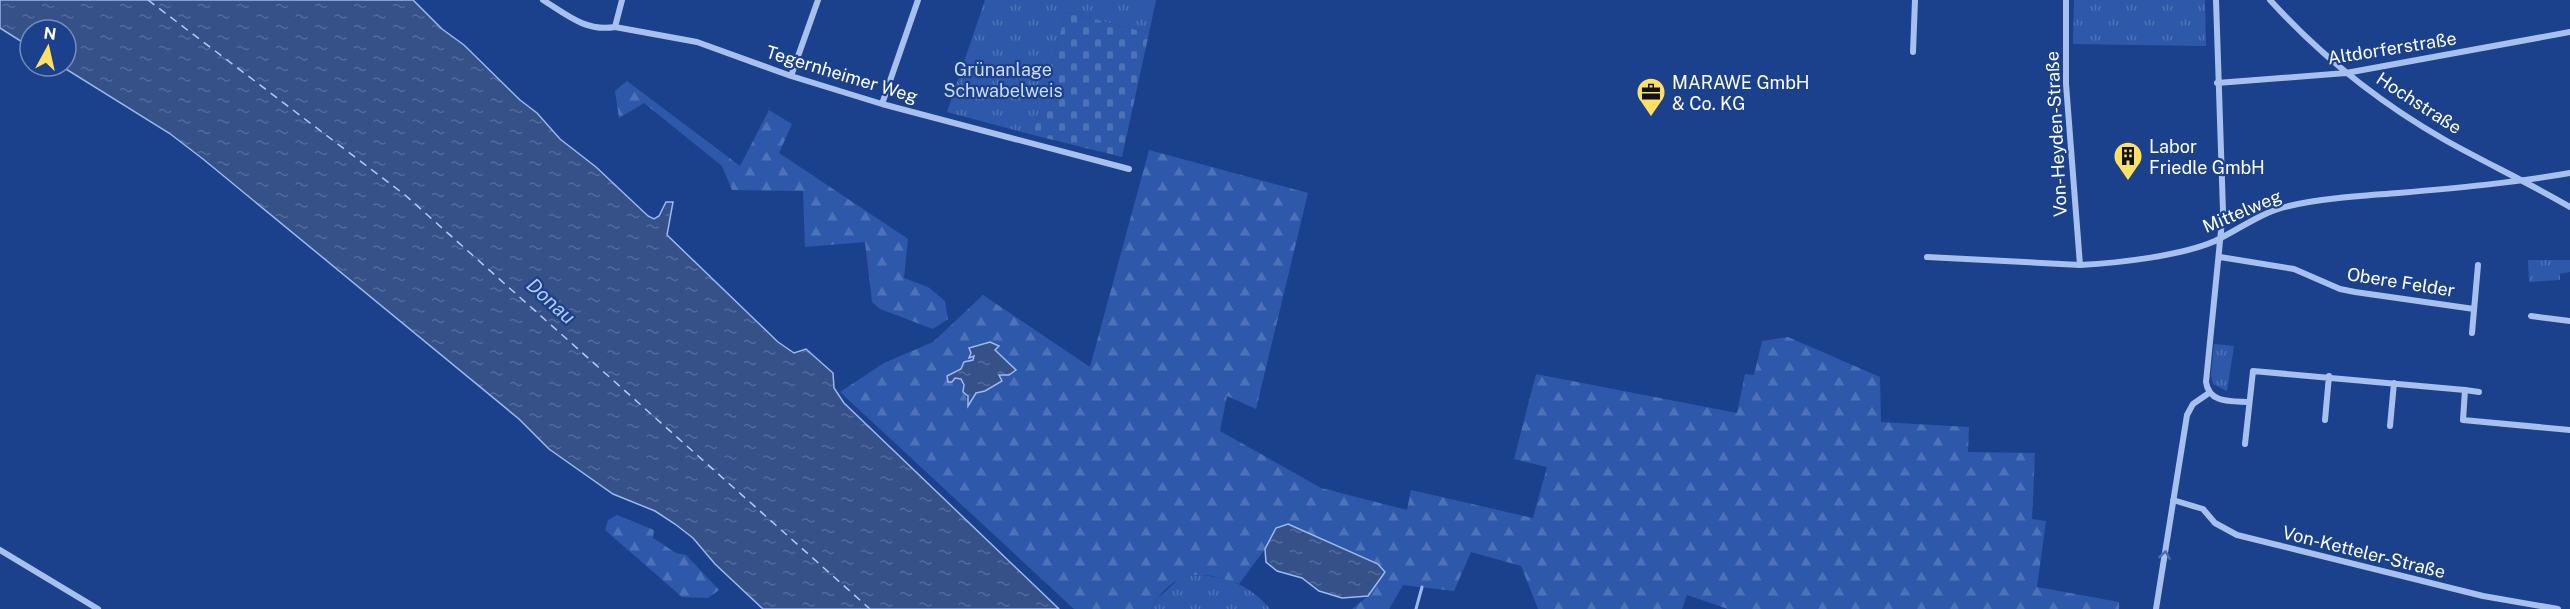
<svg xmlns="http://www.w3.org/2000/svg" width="2570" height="609" viewBox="0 0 2570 609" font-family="'Public Sans',sans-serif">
	<defs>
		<pattern id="grass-tufts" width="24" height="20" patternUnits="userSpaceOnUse" patternTransform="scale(1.5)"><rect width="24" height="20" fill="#2e59aa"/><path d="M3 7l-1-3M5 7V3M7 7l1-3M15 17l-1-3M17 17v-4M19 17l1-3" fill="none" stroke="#4d72b7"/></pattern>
		<pattern id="forest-firs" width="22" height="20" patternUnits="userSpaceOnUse" patternTransform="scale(1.5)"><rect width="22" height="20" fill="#2e59aa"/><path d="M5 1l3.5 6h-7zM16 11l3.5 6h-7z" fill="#4d72b7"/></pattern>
		<pattern id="cemetery-stones" width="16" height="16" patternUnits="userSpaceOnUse" patternTransform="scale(1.5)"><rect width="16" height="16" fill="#2e59aa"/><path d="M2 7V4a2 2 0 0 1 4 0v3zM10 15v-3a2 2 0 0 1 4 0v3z" fill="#4d72b7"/></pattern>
		<pattern id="water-ripples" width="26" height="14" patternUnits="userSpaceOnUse" patternTransform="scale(1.5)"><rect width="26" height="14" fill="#355188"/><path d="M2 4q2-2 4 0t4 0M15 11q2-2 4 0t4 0" fill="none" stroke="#536b9a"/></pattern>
	</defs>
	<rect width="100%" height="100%" fill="#1b418c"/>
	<!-- grass -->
	<path fill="url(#grass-tufts)" d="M985 0H1156L1149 33 1066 12 1033 135 947 112Z
		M2074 0H2205L2206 46 2073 44Z
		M2528 260H2570V272L2560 274V280L2529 282Z
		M2214 344 2234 346 2227 391 2213 384 2211 375Z
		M1201 575C1230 578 1251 586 1270 609H1151L1158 598 1181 577Z"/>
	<!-- forest -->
	<path fill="url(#forest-firs)" fill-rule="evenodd" d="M627 81 740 166 769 110 792 124 779 153 908 239 904 278 928 287 945 301 948 319 933 329 880 309 872 302 865 242 805 247 803 191 732 190 722 166 644 103 619 118 615 91Z
		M1149 150 1308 193 1256 409 1227 396 1220 431 1321 488 1407 510 1411 490 1533 518 1547 467 1514 459 1536 374 1737 413 1745 374 1754 375 1762 341 1788 337 1880 377 1881 422 1969 427 1968 452 2035 453 2032 519 2046 521 2037 587 2119 602V609H1728L1687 595 1682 609H1538L1521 566 1471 552 1454 591 1403 585 1389 609H1352L1368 596 1378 564 1288 524 1276 528 1265 549 1239 584C1200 569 1173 570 1151 609H1074L840 392 884 363 933 342 983 295 1090 367ZM989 343 998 347 995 350 1009 364 999 375 1002 381 985 391 976 393 968 404 961 379 950 374 961 369 973 360 974 356 970 348Z
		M617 515 654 530 653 538 676 553 686 555 719 590 708 598 682 597 605 530 608 520Z"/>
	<!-- cemetery -->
	<path fill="url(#cemetery-stones)" d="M1066 12 1149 33 1122 157 1033 135Z"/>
	<!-- water -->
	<path fill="url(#water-ripples)" stroke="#9ab9ef" stroke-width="1.5" d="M0 0H413L442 29 464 45 520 100 537 113 560 139 596 167 648 216 654 219 659 216 666 202H673L667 235 778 342 794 353 806 349 833 373 834 388 844 403 1059 609H763L715 564 693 538 675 524 655 511 613 494 549 449 519 419 203 159 169 133 61 66H66V30H30V47L0 28Z
		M990 342 999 346 995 350 1016 370 1009 375H999L1002 381 985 391 976 393 968 406V396L963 392 964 385 961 379 955 378 952 382H948L947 376 961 369 964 362 973 360 974 356 969 358 971 353 969 348Z
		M1288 524 1378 564 1385 572 1368 596 1342 598 1319 591 1302 578 1277 571 1266 562 1265 549 1276 528Z"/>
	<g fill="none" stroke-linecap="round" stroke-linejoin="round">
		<!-- stream -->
		<path stroke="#9ab9ef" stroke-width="3" d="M1416 609 1422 587"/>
		<!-- ferry -->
		<path stroke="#b3caf4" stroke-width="1.5" stroke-dasharray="8 6" stroke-linecap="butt" d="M148 0 405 195 870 609"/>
		<!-- street -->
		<path stroke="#a7c0ed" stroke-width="6" d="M543 0C567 15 586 32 615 27L697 42 791 76 882 104 1129 169
			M2066 0V84L2080 265
			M2216 0 2223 211 2206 382C2209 404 2232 401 2249 402
			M2270 0C2320 55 2380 103 2445 140 2486 163 2529 183 2570 207
			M615 27 622 0
			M1913 52 1915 0
			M791 76 818 0
			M2217 83 2346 73 2570 32
			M882 104 918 0
			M1927 257 2080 265C2118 263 2181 256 2215 241 2240 229 2261 212 2289 206 2324 198 2362 196 2398 193 2456 188 2513 183 2570 173
			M2220 257 2294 269 2340 289 2355 292 2474 309
			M2531 316 2570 321
			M2472 333 2478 265
			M2465 390 2479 392
			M2325 420 2329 376
			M2390 426 2394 383
			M2245 444 2253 371 2465 390 2463 420 2570 430
			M2173 500 2203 509 2215 523 2237 535 2483 596 2558 609
			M0 550 98 609
			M2156 609 2187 415 2193 404 2209 393"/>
	</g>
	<!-- one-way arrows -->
	<defs><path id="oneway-chevron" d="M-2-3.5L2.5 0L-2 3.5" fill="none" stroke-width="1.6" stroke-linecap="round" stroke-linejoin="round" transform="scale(1.5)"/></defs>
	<use stroke="#4c6dae" href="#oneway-chevron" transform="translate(2165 555) rotate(-81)"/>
	<!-- icons -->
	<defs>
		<g id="office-pin" transform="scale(1.5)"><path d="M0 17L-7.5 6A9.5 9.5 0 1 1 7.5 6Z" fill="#fee164" stroke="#1b418c"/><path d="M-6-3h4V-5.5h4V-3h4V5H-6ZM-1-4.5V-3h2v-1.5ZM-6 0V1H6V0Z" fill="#111"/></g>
		<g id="building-pin" transform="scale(1.5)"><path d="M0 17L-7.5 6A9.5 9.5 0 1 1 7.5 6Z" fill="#fee164" stroke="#1b418c"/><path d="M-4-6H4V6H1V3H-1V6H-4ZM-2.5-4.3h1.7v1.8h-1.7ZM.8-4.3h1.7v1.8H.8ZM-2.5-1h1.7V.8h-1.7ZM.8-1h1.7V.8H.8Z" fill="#111"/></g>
	</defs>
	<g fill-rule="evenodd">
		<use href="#office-pin" x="1651" y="92"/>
		<use href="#building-pin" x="2128" y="156"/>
	</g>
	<g text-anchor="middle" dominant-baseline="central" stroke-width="4.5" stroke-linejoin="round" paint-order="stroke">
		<!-- street labels -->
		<g font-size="18" fill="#fff" stroke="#1b418c">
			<text transform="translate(2392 48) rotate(-9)">Altdorferstraße</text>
			<text transform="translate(842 74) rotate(17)">Tegernheimer Weg</text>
			<text transform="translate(2419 103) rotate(33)">Hochstraße</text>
			<text transform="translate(2056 134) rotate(-93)">Von-Heyden-Straße</text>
			<text transform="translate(2242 211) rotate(-23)">Mittelweg</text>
			<text transform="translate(2401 282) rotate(9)">Obere Felder</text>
			<text transform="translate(2364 552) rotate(14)">Von-Ketteler-Straße</text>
		</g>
		<!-- park labels -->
		<g font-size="18" fill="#cddcf9" stroke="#1b418c">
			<text x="1003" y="69">Grünanlage<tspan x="1003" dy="21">Schwabelweis</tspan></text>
		</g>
		<!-- poi labels -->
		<g font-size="18" fill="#fff" stroke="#1b418c" text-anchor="start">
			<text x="1672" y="82">MARAWE GmbH<tspan x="1672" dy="21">&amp; Co. KG</tspan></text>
			<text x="2149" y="146">Labor<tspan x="2149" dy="21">Friedle GmbH</tspan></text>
		</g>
		<!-- water labels -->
		<g font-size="20" font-style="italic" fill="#b3caf4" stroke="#1b418c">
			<text transform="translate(551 301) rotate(42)">Donau</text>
		</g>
	</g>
	<!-- north arrow -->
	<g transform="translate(48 48) rotate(8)"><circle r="28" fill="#1b418c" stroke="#768dba" stroke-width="1.5"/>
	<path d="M0-4.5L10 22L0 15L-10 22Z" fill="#fee164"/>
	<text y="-9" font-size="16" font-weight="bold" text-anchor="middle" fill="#ffffff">N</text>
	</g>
</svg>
